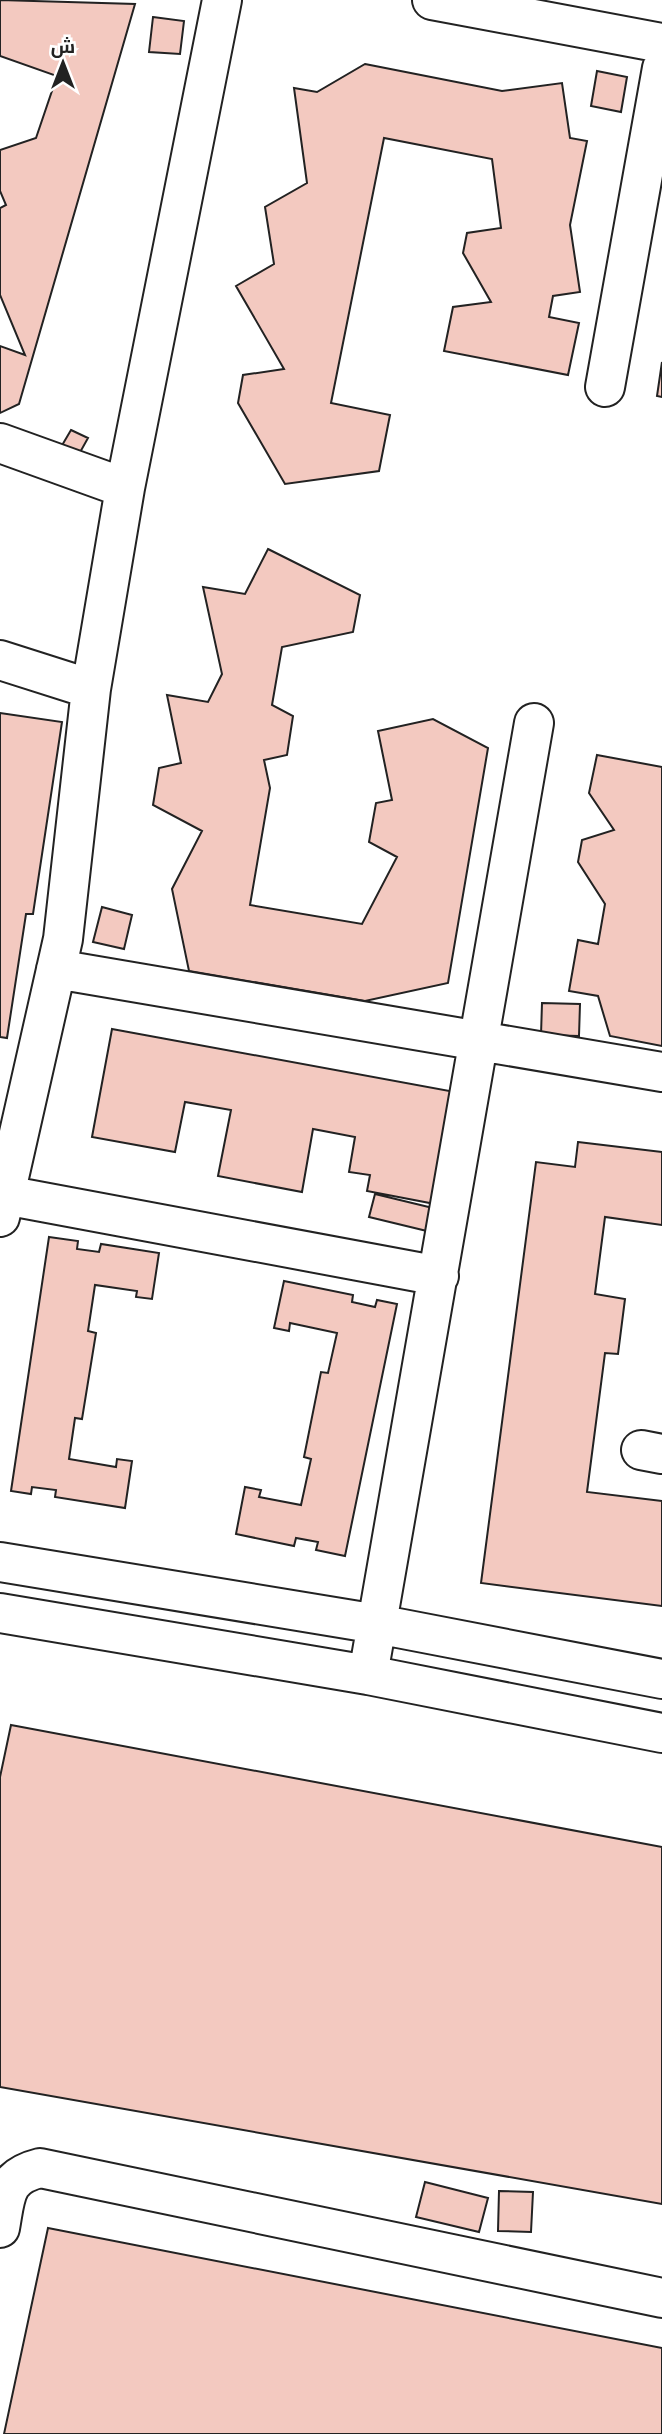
<svg xmlns="http://www.w3.org/2000/svg" width="662" height="2434" viewBox="0 0 662 2434" font-family="Figtree,Cairo,sans-serif">
	<rect width="100%" height="100%" fill="#fff"/>
	<!-- building -->
	<path fill="#f3c9c0" stroke="#222" stroke-width="2" d="M0 0 135 4 19 404 0 413V346L25 355 0 295V208L6 205 0 191V150L36 138 57 76 0 56Z
		M153 17 184 21 180 54 149 52Z
		M365 64 502 91 562 83 570 138 587 141 570 225 580 292 553 296 549 317 579 323 568 375 444 351 453 307 491 302 463 253 467 233 501 228 492 159 384 138 331 403 390 415 379 471 285 484 238 403 243 375 284 369 236 286 274 264 265 207 307 183 294 88 317 92Z
		M597 71 627 77 621 112 591 106Z
		M662 362V397L657 396Z
		M71 430 88 438 78 456 61 447Z
		M268 549 360 595 353 632 282 647 272 705 293 716 287 755 264 760 270 788 250 905 362 924 397 857 369 842 376 803 392 800 378 731 433 719 488 748 448 983 365 1001 189 971 172 889 202 831 153 805 159 768 181 763 167 695 208 702 222 674 203 587 245 594Z
		M0 713 62 722 33 914H26L7 1038 0 1037Z
		M597 755 662 767V1046L610 1036 598 996 569 991 578 940 598 944 605 904 578 862 582 840 614 830 589 793Z
		M102 907 132 915 124 949 93 942Z
		M542 1003 580 1004 579 1036 541 1035Z
		M112 1029 455 1092 435 1204 367 1191 370 1175 349 1172 355 1137 313 1129 302 1192 218 1176 231 1110 185 1102 175 1152 92 1137Z
		M578 1142 662 1152V1225L605 1217 595 1294 625 1299 618 1354 605 1353 587 1492 662 1501V1606L481 1583 536 1162 575 1167Z
		M375 1194 437 1209 431 1232 369 1217Z
		M49 1237 78 1241 77 1249 99 1252 101 1244 159 1253 152 1299 136 1297 137 1291 95 1285 88 1331 96 1333 82 1419 75 1418 69 1459 116 1467 117 1459 132 1461 125 1508 55 1497 56 1490 32 1487 31 1494 11 1491Z
		M284 1281 353 1295 352 1302 375 1307 377 1300 397 1304 345 1556 316 1550 318 1542 296 1538 294 1546 236 1534 245 1487 261 1490 259 1497 301 1505 311 1459 304 1457 321 1372 328 1373 337 1333 290 1323 289 1331 274 1328Z
		M11 1725 662 1847V2204L0 2087V1777Z
		M425 2182 488 2198 479 2232 416 2217Z
		M499 2191 533 2192 531 2232 498 2231Z
		M48 2228 662 2348V2434H4Z"/>
	<g fill="none" stroke-linecap="round" stroke-linejoin="round">
		<!-- minor casing -->
		<g stroke="#222" stroke-width="42">
			<path id="minor" d="M432 0 662 43
				M605 387 662 68
				M0 443 125 488
				M0 660 91 689
				M56 969 662 1072
				M5 1195 439 1276
				M0 1217 63 939 91 689 125 488 222 0
				M641 1450 662 1454
				M0 1562 377 1624 662 1679
				M0 1613 368 1675 662 1733
				M368 1675 534 723
				M0 2228C6 2195 4 2177 40 2168L662 2298"/>
		</g>
		<!-- minor -->
		<use href="#minor" stroke="#fff" stroke-width="38"/>
	</g>
	<!-- north arrow -->
	<g transform="translate(63 63)" stroke="#ffffff" stroke-width="5" paint-order="stroke">
	<path d="M0-5L12 26L0 18L-12 26Z" fill="#222222"/>
	<text y="-10" font-size="19" font-weight="bold" text-anchor="middle" fill="#222222">ش</text>
	</g>
</svg>
